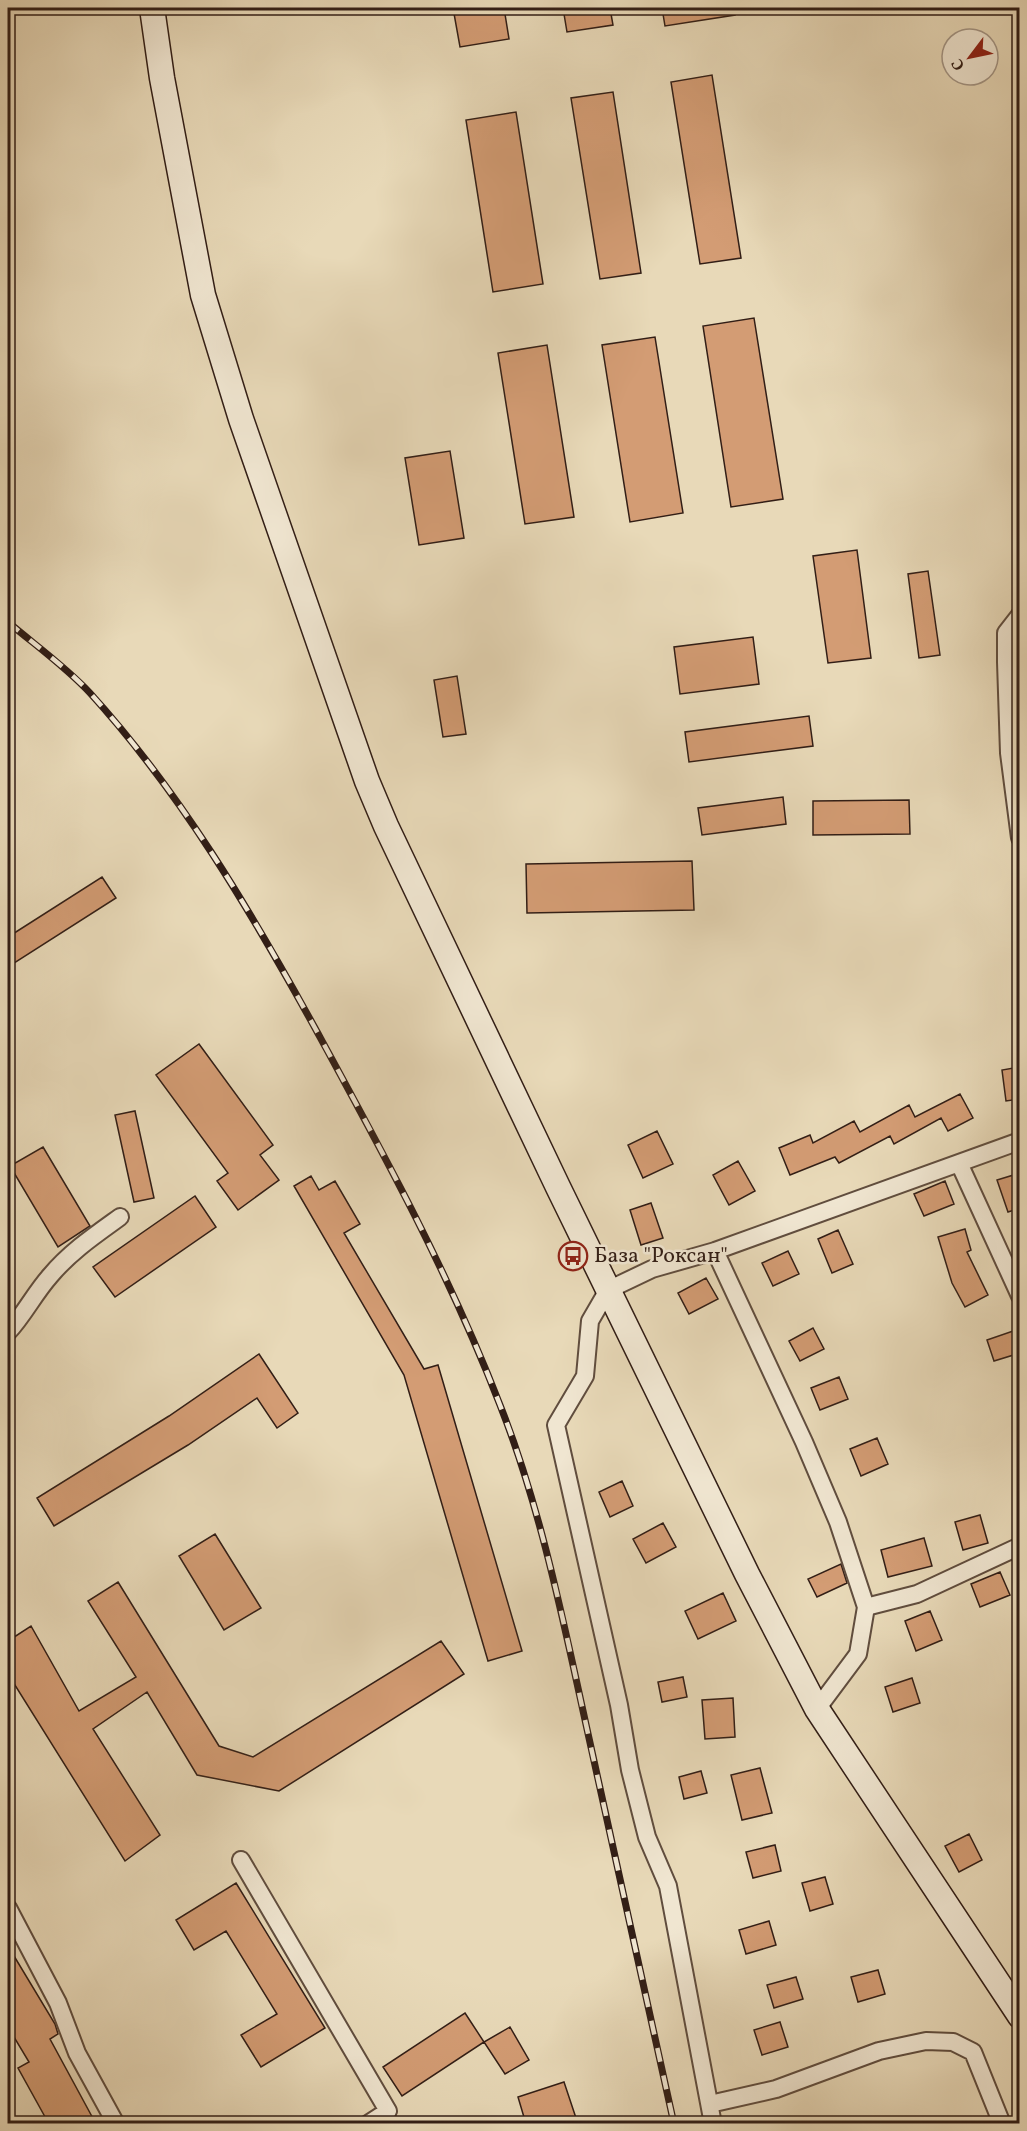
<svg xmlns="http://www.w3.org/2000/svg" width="1027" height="2131" viewBox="0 0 1027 2131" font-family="Vollkorn,serif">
	<rect width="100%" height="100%" fill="#e8d9b8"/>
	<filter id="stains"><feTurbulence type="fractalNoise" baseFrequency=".00333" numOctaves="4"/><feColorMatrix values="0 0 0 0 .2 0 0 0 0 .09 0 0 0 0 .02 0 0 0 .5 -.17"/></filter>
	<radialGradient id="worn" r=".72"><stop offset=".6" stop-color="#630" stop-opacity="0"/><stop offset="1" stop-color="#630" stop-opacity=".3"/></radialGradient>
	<!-- building -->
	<path fill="#d39c74" stroke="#321e16" stroke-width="1.5" d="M453 8H504L509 39 460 47Z
		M563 8H610L613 25 567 32Z
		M662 8H734L735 15 665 26Z
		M712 75 741 258 700 264 671 82Z
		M613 92 641 273 600 279 571 98Z
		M516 112 543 284 493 292 466 120Z
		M754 318 783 499 731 507 703 326Z
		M655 337 683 513 630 522 602 345Z
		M547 345 574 517 525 524 498 353Z
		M450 451 464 538 419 545 405 458Z
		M857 550 871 658 828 663 813 556Z
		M928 571 940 655 919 658 908 574Z
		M753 637 759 684 680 694 674 647Z
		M457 676 466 734 443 737 434 680Z
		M809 716 813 746 689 762 685 732Z
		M783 797 786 824 702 835 698 808Z
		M909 800 910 834 813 835V801Z
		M692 861 694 910 527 913 526 864Z
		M102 877 116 898 8 967V937Z
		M199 1044 273 1145 260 1155 279 1180 238 1210 217 1181 228 1173 156 1075Z
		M1020 1067V1099L1006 1101 1002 1070Z
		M960 1094 973 1118 948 1131 941 1118 894 1144 890 1136 839 1163 835 1157 790 1175 779 1148 810 1135 813 1143 854 1121 860 1132 909 1105 915 1117Z
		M135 1111 154 1198 134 1202 115 1115Z
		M657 1131 673 1164 643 1178 628 1145Z
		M43 1147 90 1226 58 1247 10 1166Z
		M738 1161 755 1191 729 1205 713 1175Z
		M1020 1173V1208L1008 1212 997 1180Z
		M311 1176 319 1190 335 1181 360 1224 344 1233 424 1369 438 1365 522 1651 488 1661 404 1375 294 1186Z
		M945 1181 954 1204 924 1216 914 1194Z
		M195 1196 216 1227 115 1297 93 1267Z
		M651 1203 663 1238 641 1245 630 1210Z
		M965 1229 971 1250 967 1252 988 1295 965 1307 952 1283 938 1237Z
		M838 1230 853 1264 832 1273 818 1239Z
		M788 1251 799 1274 773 1286 762 1263Z
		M706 1278 718 1299 689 1314 678 1293Z
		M813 1328 824 1349 800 1361 789 1341Z
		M1016 1330 1020 1353 994 1361 987 1340Z
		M259 1354 298 1413 277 1428 257 1398 188 1445 54 1526 37 1498 169 1416Z
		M839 1377 848 1399 820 1410 811 1388Z
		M877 1438 888 1464 861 1476 850 1449Z
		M622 1481 633 1506 610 1517 599 1492Z
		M980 1515 988 1543 963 1550 955 1522Z
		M663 1523 676 1547 646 1563 633 1539Z
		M215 1534 261 1608 224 1630 179 1556Z
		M924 1538 932 1566 888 1577 881 1550Z
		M841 1564 847 1583 817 1597 808 1579Z
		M1000 1572 1010 1595 980 1607 971 1584Z
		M118 1582 219 1746 253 1757 441 1641 464 1674 279 1791 197 1775 147 1692 93 1729 160 1835 125 1861 8 1674V1641L31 1626 79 1711 136 1677 88 1601Z
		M723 1593 736 1621 698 1639 685 1611Z
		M930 1611 942 1640 916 1651 905 1621Z
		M683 1677 687 1697 662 1702 658 1682Z
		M912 1678 920 1703 893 1712 885 1687Z
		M733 1698 735 1737 705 1739 702 1700Z
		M760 1768 772 1813 742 1820 731 1775Z
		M701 1771 707 1793 684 1799 679 1777Z
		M969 1834 982 1860 959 1872 945 1846Z
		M775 1845 781 1871 753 1878 746 1852Z
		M825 1877 833 1904 810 1911 802 1883Z
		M236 1883 325 2028 261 2067 241 2035 277 2014 226 1931 194 1950 176 1920Z
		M769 1921 776 1945 746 1954 739 1930Z
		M8 1946 55 2024 58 2034 50 2039 96 2124H49L18 2068 29 2062 8 2027Z
		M878 1970 885 1994 858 2002 851 1977Z
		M796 1977 803 1999 774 2008 767 1985Z
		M465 2013 484 2042 402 2096 383 2067Z
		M780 2022 788 2047 762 2055 754 2030Z
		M510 2027 529 2060 505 2074 484 2042Z
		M564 2082 578 2124H526L518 2097Z"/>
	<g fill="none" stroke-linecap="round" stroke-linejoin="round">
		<!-- street casing -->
		<g stroke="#604d3e" stroke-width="20">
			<path id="street" d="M1020 615 1006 633V662L1009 753 1020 838
				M959 1163 1020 1296
				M715 1251 804 1442 838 1522 866 1607 858 1654 817 1709
				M8 1332C24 1315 34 1294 50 1276 70 1252 95 1235 120 1217
				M866 1607 917 1594 1020 1546
				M241 1860 388 2111 368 2124
				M8 1908 58 2003 77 2053 116 2124
				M710 2104 776 2089 879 2051 926 2041 953 2042 973 2052 1002 2124
				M713 2124 668 1886 647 1837 630 1770 619 1705 556 1425 585 1376 590 1321 608 1290 652 1269 715 1251 1020 1141"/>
		</g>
		<!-- secondary casing -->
		<g stroke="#321e16" stroke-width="27">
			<path id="secondary" d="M152 8 162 78 203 295 241 419 367 781 386 826 558 1187 747 1574 817 1709 1020 2016"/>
		</g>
		<!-- street -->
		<use href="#street" stroke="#f0e6d1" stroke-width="16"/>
		<!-- secondary -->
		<use href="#secondary" stroke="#f0e6d1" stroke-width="24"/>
		<!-- rail casing -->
		<g stroke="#321e16" stroke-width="7">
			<path id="rail" d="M8 622C35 645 66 667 90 693 181 793 250 910 315 1028 382 1151 449 1273 500 1405 541 1509 563 1620 587 1729 616 1861 645 1992 674 2124"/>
		</g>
		<!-- rail -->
		<use href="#rail" stroke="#f0e6d1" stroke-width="4.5" stroke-dasharray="14" stroke-linecap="butt"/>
	</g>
	<!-- icons -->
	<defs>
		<g id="bus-ring" transform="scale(1.5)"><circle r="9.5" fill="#f0e6d1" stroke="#8f2418" stroke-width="1.5"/><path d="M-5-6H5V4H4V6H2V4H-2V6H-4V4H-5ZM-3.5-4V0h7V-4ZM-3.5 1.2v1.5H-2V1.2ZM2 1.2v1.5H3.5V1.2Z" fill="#8f2418"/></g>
	</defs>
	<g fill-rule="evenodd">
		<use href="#bus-ring" x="573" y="1256"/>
	</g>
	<g text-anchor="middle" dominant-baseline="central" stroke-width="5" stroke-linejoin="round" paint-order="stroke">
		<!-- poi labels -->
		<g font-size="22" fill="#321e16" stroke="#f0e6d1" text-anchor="start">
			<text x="594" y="1256">База "Роксан"</text>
		</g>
	</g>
	<!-- margin -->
	<rect width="1027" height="2131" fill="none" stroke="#e8d9b8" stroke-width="30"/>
	<rect x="9" y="9" width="1009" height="2113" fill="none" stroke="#321e16" stroke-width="3"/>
	<rect x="15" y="15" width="997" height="2101" fill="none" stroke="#321e16" stroke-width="1.5"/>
	<!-- north arrow -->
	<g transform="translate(970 57) rotate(238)"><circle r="28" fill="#f0e6d1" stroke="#a49686" stroke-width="1.5"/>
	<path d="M0-4.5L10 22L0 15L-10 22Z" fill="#8f2418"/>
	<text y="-9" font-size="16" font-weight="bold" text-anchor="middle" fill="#321e16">С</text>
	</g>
	<rect width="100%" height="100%" filter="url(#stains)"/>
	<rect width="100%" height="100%" fill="url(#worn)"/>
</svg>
